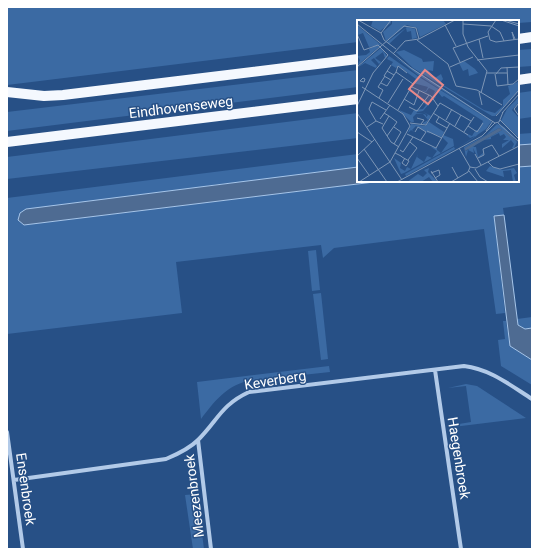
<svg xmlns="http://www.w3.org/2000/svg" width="539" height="556" viewBox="0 0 539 556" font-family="Roboto,sans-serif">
	<rect width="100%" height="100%" fill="#275086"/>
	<!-- green -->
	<path fill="#3b6aa3" d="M7 7H532V22L518 23V21H358V42L7 85Z
		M532 49V66L518 67V50Z
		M358 70V87L7 131V112Z
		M532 91V117L518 119V93Z
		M358 113V138L7 179V157Z
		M532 133V144L518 145V134Z
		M358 154V167L248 182 219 184 188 189 69 204 24 225 382 181H518V167L532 166V204L503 208 504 215 494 216 505 313 496 314 484 229 334 248 323 258 321 245 176 262 182 313 7 334V198Z
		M316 250 320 290 312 291 308 251Z
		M321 293 328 359 321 360 313 294Z
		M532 317V328L525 329 518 325 517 319Z
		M503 321H506L510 346 532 360V385L501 366 498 340 505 339Z
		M329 366 330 372 247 381C225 387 214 402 201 419L197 382Z
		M466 384 477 386 526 418 453 427V425L471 422 466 386 448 388Z
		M197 494 204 549H193L185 495Z"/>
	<!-- water -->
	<path fill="#4e6b92" stroke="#a6c5e9" d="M532 144V166L518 167V145Z
		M358 167V181H382L24 225 18 220 20 213 26 209Z
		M504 215 518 325 525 329 532 328V360L510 346 494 216Z"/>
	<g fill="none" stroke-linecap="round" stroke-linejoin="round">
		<!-- minor -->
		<path stroke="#b2cae8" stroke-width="4" d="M435 370 461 549
			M7 432 23 549
			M198 440 211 549
			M14 480 166 459C178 454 189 449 198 440 218 420 221 405 249 392L464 366C490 369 510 385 532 399"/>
		<!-- primary -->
		<path stroke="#f4f8fe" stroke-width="10" d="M518 39 532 37
			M518 80 532 78
			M7 92 44 96 63 95 358 59
			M7 142 358 99"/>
	</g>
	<g text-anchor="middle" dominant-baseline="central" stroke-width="3" stroke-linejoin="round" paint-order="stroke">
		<!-- street labels -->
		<g font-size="14" fill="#fff" stroke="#275086">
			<text transform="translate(181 107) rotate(-7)">Eindhovenseweg</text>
			<text transform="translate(275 380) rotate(-9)">Keverberg</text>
			<text transform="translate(459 458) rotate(81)">Haegenbroek</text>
			<text transform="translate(26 489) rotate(82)">Ensenbroek</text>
			<text transform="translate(194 496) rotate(-97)">Meezenbroek</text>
		</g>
	</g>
	<!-- overview -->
	<g transform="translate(357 20)">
		<rect width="162" height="162" fill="#275086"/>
		<path d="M16 0H33L34 3 23 11 14 6ZM35 0H86L89 4 63 17 60 8 50 5 29 21 26 12 35 4ZM0 5 24 25 12 27 6 13 1 15 0 9 6 12 1 10ZM50 7 58 9 60 18 55 19 54 11 50 12 49 8 32 24 30 22ZM18 26H23L0 46 3 40 0 36 9 35 13 32 12 29ZM24 28 30 36 28 38 26 32 18 38 24 42 22 44 17 38 14 40 20 46 19 48 8 43 0 48ZM47 30 65 39 66 42 77 41 76 51 71 50 78 58 84 54 86 59 83 63 127 90 138 93 146 86V80L153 74 151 66 161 62 162 70 138 96H135L56 48 39 32ZM32 36 62 57 134 101 61 55 38 37 134 100V102L129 109 99 129 121 115 113 118 108 113 115 116 118 111 120 113 118 110H122L126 101 87 76 85 77 80 71 76 75 79 77 76 81 78 77 76 76V80L75 77 78 71 72 68 69 72 63 70 69 71 71 67 56 63 59 59 41 46 39 48 34 45 36 42 30 39ZM107 41 118 49 121 53 112 56 111 49 106 51 102 43ZM162 77V82L155 90 162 98V118L144 101 150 89ZM67 83 72 84 66 91 60 92 58 95 59 93 67 94 69 95V97L71 95 66 92 74 96 69 104H66V103L71 100 66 94H59L56 97 57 102H54L42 90 54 95 57 90 66 89 69 85ZM72 102 87 112 85 117 71 112 73 114 59 106 55 110 57 112 54 110 51 113 54 104 68 106ZM140 104 147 107 161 121 154 115 160 122 157 128H155L157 124 154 120 145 128V124L152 120H146L149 117 147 114 143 116 142 113 134 117V119L127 120 145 110 142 108 108 128V131L111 130 114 126 122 122 116 127H119L121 137 126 133V135L121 138 116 128 117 133 111 130 109 137 107 127 129 115ZM86 115 96 119 97 126 47 153 44 154 37 138 44 143 43 148 48 151 50 147 54 149 61 134 60 137 67 142 70 136 75 138 80 131 74 127 80 128V130L84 133 91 123 86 118ZM97 127 98 129 49 156 48 154ZM133 146 146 150 157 148 160 153 157 155 159 162H156L154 150 146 151 148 162 147 157 129 151ZM72 148 71 152 81 162H76L72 157 64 162H50L61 154 66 157 70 153 67 150Z" fill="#3b6aa3"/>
		<path d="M142 108 153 115 159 122 145 110 108 131V128Z" fill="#4e6b92"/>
		<path fill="none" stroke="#7d96b6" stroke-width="1" d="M1 0 24 13M106 0V14L111 27 130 51 124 73M139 0 131 12 133 20 139 22 162 19M144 0 162 6M148 0 162 4M0 4 54 48 138 103 142 102 146 92M106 4 134 6 143 12 147 21M88 5 99 26M24 13 27 20 39 29M24 13 34 0M0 14 7 30 21 25 31 35 16 53 0 86M122 19 126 38M60 20 91 44 99 66 120 70 145 85M157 20 155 12 158 19M36 34 48 21 62 19 98 0M120 40 162 35M103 42 96 28 131 16M0 47 47 6 59 8 62 19M93 47 116 37M150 47 151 65M30 51 37 55 39 52 56 64 41 90M39 52 41 46 50 53M130 53H150M138 54 140 66 156 64 162 59M139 54 144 48 162 47M6 58 8 59 7 62 3 61ZM34 60 27 56 34 45M24 63 30 66 37 55M55 67 74 76 81 86M122 72 125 85M22 78 26 70 21 67 28 56M47 79 57 85 62 71M31 83 46 59M162 83 157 89 162 96M52 87 60 91 72 75M0 93 45 160M27 93 32 96 25 108 34 122 42 127M76 93 111 115M145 93 162 74M139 96 162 70M82 97 79 102 90 108M60 98 67 100 64 104M23 99 33 85M89 100 95 89M143 100 162 119M19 101 12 89 15 82 29 90M53 103 69 105 83 83 114 101M141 103 162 122M98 106 104 95M111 106 120 112 126 103M10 107 19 101 26 104M37 107 44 112 37 124M70 111 85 118M129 111 136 101M0 112 15 122M58 112 61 107 69 112 63 121M107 112 117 97M50 114 79 128 93 103M30 116 40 102 32 96M102 128 113 147M7 129 30 162M43 130 46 132 56 117M38 133 44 136 45 137 52 141 49 146 45 143 48 138M118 134 124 145M0 136 18 119M0 138 12 155M121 138 127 135 126 129 135 125 142 136M51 140 60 128 53 122M131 142 136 147 143 149 162 144M95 147 101 158M113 147 119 148 162 126M118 149 123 157 131 162M74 151 81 162M112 151 121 162M74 153 82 150 83 155 78 158M2 162 33 142 53 106 46 94 5 67M40 162 125 116 138 103M94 162 111 152 113 147"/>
		<path fill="#e88989" fill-opacity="0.15" stroke="#e88989" stroke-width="2" d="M68 50 86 65 71 84 52 69Z"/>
		<rect width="162" height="162" fill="none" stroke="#fff" stroke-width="2"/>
	</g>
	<!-- border -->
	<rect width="539" height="556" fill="none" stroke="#ffffff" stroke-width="16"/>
</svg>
